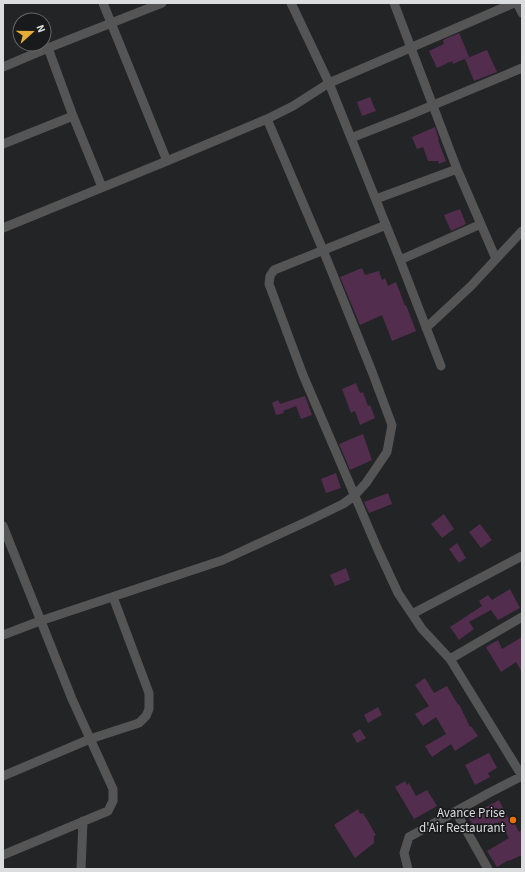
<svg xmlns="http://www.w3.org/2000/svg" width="525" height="872" viewBox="0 0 525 872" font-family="'Source Sans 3',sans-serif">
	<rect width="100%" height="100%" fill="#222425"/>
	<!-- building -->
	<path fill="#532d4e" d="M459 33 469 57 453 64 452 61 437 68 429 51 444 44 443 40Z
		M487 50 497 72 474 81 465 59Z
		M370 97 376 111 362 116 357 102Z
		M435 127 439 140H438L446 161 439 164 438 161H428L423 147 417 149 412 137Z
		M460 209 466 224 451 231 444 215Z
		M362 268 365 275 379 271 382 280 385 278 388 286 396 282 405 306 406 305 416 331 392 341 382 315 360 325 340 277Z
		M356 383 360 393 363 392 368 406 370 405 375 418 360 425 355 411 351 413 342 389Z
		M305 396 312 415 301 419 296 406 283 411 284 413 276 415 272 403 278 400 280 404Z
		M363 434 372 460 350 470 339 444Z
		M336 473 341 488 326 493 321 479Z
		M388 493 392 504 369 513 364 502Z
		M444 514 454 529 442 538 431 524Z
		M480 524 492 540 481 548 469 532Z
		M457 543 466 558 459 563 449 549Z
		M346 568 350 580 335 586 330 575Z
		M510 589 520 608 498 620 491 610 469 622 474 629 459 640 450 627 482 606 479 601 488 595 492 600Z
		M522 637V672L516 662 501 672 486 647 498 640 502 649Z
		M425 678 434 693 447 686 458 705 459 704 470 727 471 726 478 736 455 751 451 744 432 757 425 746 446 734 436 717 423 726 415 714 429 706 415 685Z
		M378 707 382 715 368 723 364 715Z
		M360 729 366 738 357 743 352 734Z
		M489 753 497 768 488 773 490 777 475 785 465 765Z
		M405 781 407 785 409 783 416 796 427 790 437 806 414 819 395 787Z
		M499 800 508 818 511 816 519 832 522 830V855L509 861V860L497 867 487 851 509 838 499 822 479 834 468 817Z
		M358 809 360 814 363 813 376 835 374 836V843L355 858 334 825Z"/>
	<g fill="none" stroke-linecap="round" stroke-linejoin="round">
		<!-- minor -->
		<path stroke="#565555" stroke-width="9" d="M103 3 167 161
			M291 3 329 83 400 260 441 366
			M394 3 457 169 496 259
			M517 3 522 13
			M48 48 162 3
			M3 67 48 48 73 116 102 187
			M351 138 407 116 522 68
			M3 144 73 116
			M376 199 457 169
			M386 225 274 270 270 276 269 284 303 375 378 550 398 593 422 629 450 659 522 776
			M3 228 167 161 267 119 293 106 329 83 514 3
			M400 260 481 224
			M426 328 471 286 522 231
			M3 526 72 699 113 789V801L108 811 3 855
			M412 614 522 556
			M3 635 40 621 223 560 310 520 343 504 354 496 366 483 387 452 392 425 371 369 323 250 267 119
			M450 659 522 617
			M3 776 90 739 139 723 146 716 149 709V693L113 597
			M456 812 488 869
			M81 869 83 821
			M408 869 404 853 409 837 489 793 522 776"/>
	</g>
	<!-- markers -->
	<circle fill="#e8710a" stroke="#191a1c" stroke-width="1.5" cx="513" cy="820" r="4"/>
	<g text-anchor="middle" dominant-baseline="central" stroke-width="3.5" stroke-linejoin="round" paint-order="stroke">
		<!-- poi labels -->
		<g font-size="13" fill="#dbdcdd" stroke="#191a1c" text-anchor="end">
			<text x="505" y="813">Avance Prise<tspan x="505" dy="15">d'Air Restaurant</tspan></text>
		</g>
	</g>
	<!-- border -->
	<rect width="525" height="872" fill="none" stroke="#dbdcdd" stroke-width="8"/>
	<!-- north arrow -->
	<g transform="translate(32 32) rotate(69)"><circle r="19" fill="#191a1c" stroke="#676869"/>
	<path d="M0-3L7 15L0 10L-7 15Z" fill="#e6ad36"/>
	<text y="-6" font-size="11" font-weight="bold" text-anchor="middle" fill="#dbdcdd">N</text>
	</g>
</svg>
